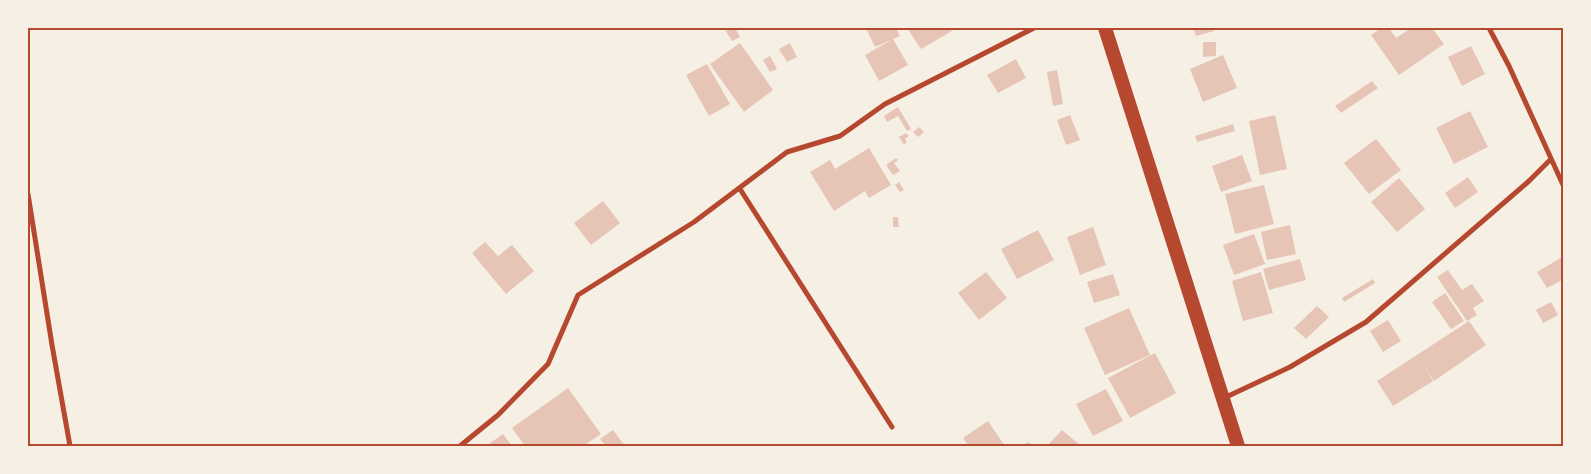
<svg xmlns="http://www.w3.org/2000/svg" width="1591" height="474" viewBox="0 0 1591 474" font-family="Quicksand,sans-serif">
	<rect width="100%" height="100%" fill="#f6efe4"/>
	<!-- building -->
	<path fill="#e6c5b7" d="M724 28H735L740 37 732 41Z
		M866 28H896L900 36 875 47Z
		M907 28H957L921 49Z
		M1193 28H1212L1214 31 1196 36Z
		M1382 28H1389L1396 38 1411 28H1432L1444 44 1399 75 1371 35Z
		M893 39 908 65 879 81 865 55Z
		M1203 42H1216V56L1203 57Z
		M740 43 773 90 744 112 710 64Z
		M790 43 797 57 787 62 779 49Z
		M1471 46 1485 74 1462 86 1448 57Z
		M1223 55 1237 88 1203 102 1190 69Z
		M770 56 777 69 770 72 763 60Z
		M1016 59 1026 78 998 93 987 75Z
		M707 64 730 104 709 116 686 75Z
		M1057 70 1063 104 1053 106 1047 72Z
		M1372 81 1378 88 1341 113 1335 106Z
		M898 107 911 129 907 131 898 116 887 122 884 116Z
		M1470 111 1488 147 1454 164 1436 128Z
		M1070 115 1080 140 1066 145 1057 120Z
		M1275 115 1287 169 1260 175 1249 121Z
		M1233 124 1235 131 1197 142 1195 136Z
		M919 127 924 132 918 137 913 132Z
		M906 133 909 136 905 139 907 142 904 145 899 137Z
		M1376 139 1401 170 1369 194 1344 163Z
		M869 148 891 185 869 198 865 191 834 211 810 172 830 160 835 169Z
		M1242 155 1252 181 1221 192 1212 166Z
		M896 158 898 160 894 163 900 171 893 175 886 165Z
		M1468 177 1478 192 1455 208 1445 193Z
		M1399 178 1425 209 1397 232 1371 202Z
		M899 182 904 190 900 192 895 185Z
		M1264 185 1274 224 1235 234 1225 194Z
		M603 201 620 223 591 245 574 223Z
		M893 217H898L899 227H893Z
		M1290 225 1296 254 1267 260 1261 232Z
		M1093 227 1106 265 1080 275 1067 237Z
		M1038 230 1054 260 1017 279 1001 249Z
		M1254 234 1265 264 1234 275 1223 245Z
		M485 242 498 256 512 245 534 271 506 294 472 253Z
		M1564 256V279L1547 288 1537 272Z
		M1300 259 1306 280 1269 290 1263 269Z
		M1448 270 1462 290 1472 284 1484 301 1473 308 1477 315 1467 321 1437 277Z
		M986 272 1007 298 979 320 958 293Z
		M1261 272 1273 313 1243 321 1232 281Z
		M1113 274 1120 295 1094 303 1087 282Z
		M1373 279 1375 283 1344 302 1342 298Z
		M1445 293 1464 321 1451 329 1432 302Z
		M1551 302 1558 315 1543 323 1536 310Z
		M1317 306 1329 317 1306 339 1294 328Z
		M1129 308 1150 355 1105 375 1084 328Z
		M1388 320 1401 341 1383 352 1370 331Z
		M1469 321 1486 345 1434 381 1425 368 1433 381 1393 406 1377 381Z
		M1155 353 1176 393 1130 418 1108 378Z
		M568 388 601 434 583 446H525L512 428Z
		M1106 389 1123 421 1093 436 1076 404Z
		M988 421 1005 446H965L968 445 963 438Z
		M613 430 625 446H606L600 439Z
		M1062 430 1081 446H1047Z
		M503 434 512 446H486Z
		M1028 442 1033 446H1023Z"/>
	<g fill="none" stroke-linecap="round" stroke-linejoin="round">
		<!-- minor -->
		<path stroke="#b5482f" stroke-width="5" d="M1489 28 1509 66 1564 187
			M740 189 892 427
			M28 194 52 345 70 446
			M1224 398 1290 367 1366 322 1529 181 1551 159
			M460 446 498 415 548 364 578 295 694 222 787 152 840 136 885 104 1034 28"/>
		<!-- trunk -->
		<path stroke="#b5482f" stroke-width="14" d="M1105 28 1238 446"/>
	</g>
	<!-- border -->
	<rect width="1591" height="474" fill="none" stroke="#f6efe4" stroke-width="58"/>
	<rect x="29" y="29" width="1533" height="416" fill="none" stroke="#b5482f" stroke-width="2"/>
</svg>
